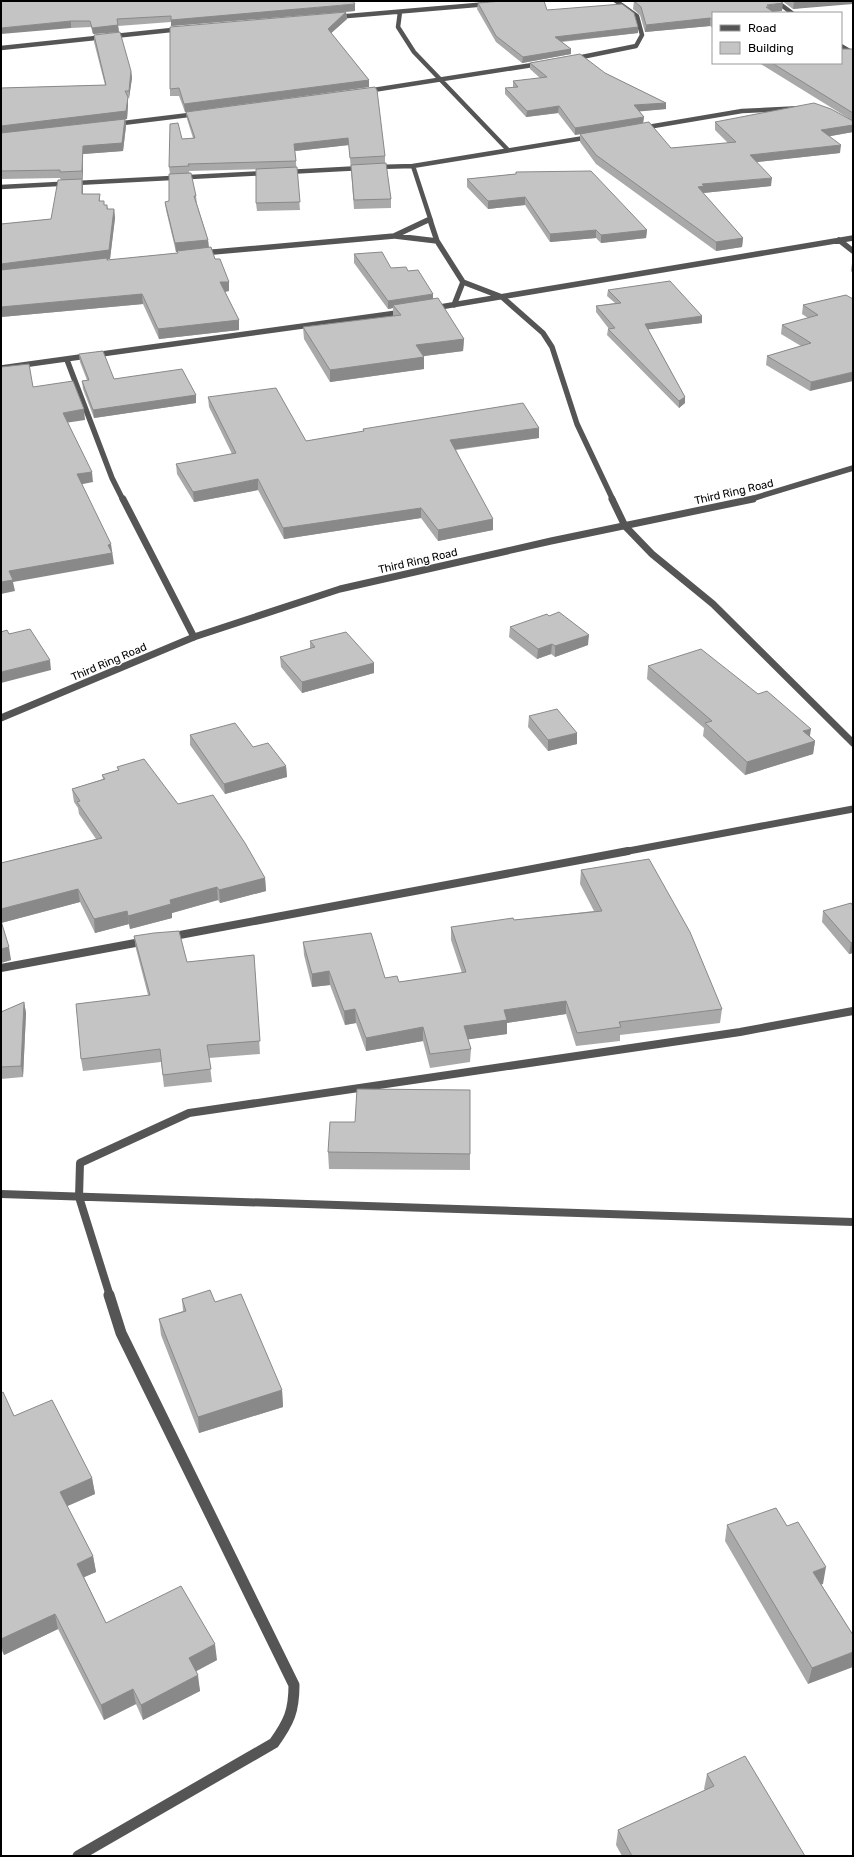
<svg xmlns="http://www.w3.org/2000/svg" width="854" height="1857" viewBox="0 0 854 1857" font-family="Rubik,sans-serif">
	<rect width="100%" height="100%" fill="#fff"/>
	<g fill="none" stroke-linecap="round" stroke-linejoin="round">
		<!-- minor-far4 -->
		<path stroke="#555" stroke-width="4.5" d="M776 1 792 13
			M400 12 398 27 414 52 508 150
			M336 17 488 4
			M841 46 853 53
			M1 48 181 29
			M572 59 636 46 642 35 637 16 616 1
			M367 91 539 64
			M115 124 197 114
			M642 128 742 111 803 108
			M377 167 413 166
			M287 172 362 168
			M1 187 266 173
			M426 221 429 220
			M431 221 413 166 590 137"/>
		<!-- minor-far3 -->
		<path stroke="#555" stroke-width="5.5" d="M430 220 437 241 463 282 502 297 543 333 552 347 577 424 613 500
			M395 236 437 241
			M839 240 853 251
			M202 253 394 236 428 220
			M454 305 463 282
			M434 308 853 238
			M67 360 112 478 123 500
			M1 368 404 312"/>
		<!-- minor-far2 -->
		<path stroke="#555" stroke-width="7" d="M123 499 194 637
			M612 499 625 526 652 554 713 604 853 743
			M623 852 853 809"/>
		<!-- minor-far1 -->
		<path stroke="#555" stroke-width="8" d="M169 937 628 851
			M1 968 146 941
			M1 1194 853 1222
			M110 1296 79 1197 80 1163 189 1113 740 1032 853 1011"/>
		<!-- minor -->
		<path stroke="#555" stroke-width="11" d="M78 1856 274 1743C289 1722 294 1711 294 1685L121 1333 109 1295"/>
		<!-- tertiary-far1 -->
		<path stroke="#555" stroke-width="5.5" d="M748 500 853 468"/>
		<!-- tertiary -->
		<path stroke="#555" stroke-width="7" d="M1 718 194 637 340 589 551 541 753 499"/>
	</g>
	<!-- wall -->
	<path fill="#a9a9a9" d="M1 1 355 11 171 26V22L118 26 119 32 93 34 91 27 71 28Z
		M634 1 782 11 773 12 713 13V28L710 26 645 32 640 15 633 9Z
		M782 1H853L793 9Z
		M478 3 547 10 638 27V33L562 42 571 49V54L522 63 496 42 477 9Z
		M346 12 347 19 331 33 369 80V87L185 112 179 96H170V89Z
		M94 35 131 71 132 78 129 98H128V105L127 119H125L126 126 123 151 83 154V179H82L83 194H100V201H104V205H107L108 209H114L115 218 110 259H108V260L177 253V252H176L166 210 165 202 169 201 170 174 169 167 182 139 193 138 187 119 186 112 375 87 385 156V163L391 199V208L354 209 349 145 295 151 300 210 257 211 256 203 262 169 189 171 196 196 197 204 208 240 209 248 215 259 229 291 225 292 239 320V330L159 339 143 304 1 317V224L51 219 61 180 60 178 1 179V88L105 85 94 42Z
		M853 49V132L830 136 840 153 757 162 771 186 703 193 743 238 742 247 716 251 596 164 580 142V134L575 135 558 113 526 117 505 94V88L513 87V81L540 78 530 69V63L605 73 666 103V109L639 111 644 117 643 123 671 148 728 143 715 130V122L853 121 759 63H841Z
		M516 172 647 230 646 238 601 243 596 238 550 242 525 205 488 209 467 187V179L516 174Z
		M354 254 391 268 408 271 433 294V299L464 339 463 351 424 356V369L330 382 304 339 303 327 393 316V308L388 309 354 263Z
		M852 263H853V273L851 271Z
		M608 290 702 323 648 329 685 397V403L679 408 607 335 608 329H609L596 312V306L615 303 607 296Z
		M846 295 810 391 766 365 767 356 801 346 781 334 782 325 808 318 802 314 803 305Z
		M79 354 114 379 196 395V403L94 418 83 389 82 381 87 380 80 362Z
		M208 397 306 441 363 431V429L539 428V438L456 450 493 530 438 541 421 518 284 539 258 490 194 502 177 474 176 464 232 454 209 407Z
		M549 616 588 645 555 657 551 654 537 659 509 637 510 627Z
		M310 641 374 663V673L302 693 281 667 280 657 310 649Z
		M648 666 810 736 815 741 813 754 745 775 703 736 704 728 647 679Z
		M529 716 577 744 548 751 528 727Z
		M190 735 253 747 286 766 287 777 225 794 190 745Z
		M117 767 178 804 265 878 266 891 220 903 218 900 172 913V918L130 929 129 924 95 933 80 902 1 923 11 960 1 963V863L96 839 79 814 78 808 74 802 72 789 103 779 102 775 118 770Z
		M581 870 722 1009 720 1023 620 1035V1041L576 1046 566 1014 507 1023V1034L468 1039 471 1049 470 1062 430 1068 423 1041 366 1051 356 1023 345 1025 330 985 312 987 304 955 303 942 385 978 399 982 462 973 451 940V927L514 920 594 911 580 884Z
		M853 906V953L849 954 822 922 823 911Z
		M134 936 187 962 254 955 260 1054 209 1058 212 1082 164 1087 161 1062 83 1071 81 1059 148 995 136 949Z
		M24 1002 26 1013 23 1077 1 1079V1012Z
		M470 1090V1170L329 1169 328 1152 355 1122Z
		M182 1299 215 1302 282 1390 283 1407 199 1433 161 1335 159 1319 183 1311Z
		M1 1393 14 1416 92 1478 95 1494 67 1506 93 1556 96 1572 84 1577 106 1623 217 1660 196 1671 200 1691 143 1720 136 1704 104 1720 58 1629 4 1655 1 1649Z
		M727 1525 823 1584H821L853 1635 808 1684 725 1541Z
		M707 1774 805 1856H622L616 1845 618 1830 705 1790 704 1789Z"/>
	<!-- shaded-wall -->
	<path fill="#898989" d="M805 1H853V4L793 9 794 2Z
		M783 3 782 11 769 12 766 7 767 5Z
		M355 4V11L171 26V20Z
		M346 12 347 19 328 36V29Z
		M710 18V26L645 32 646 25Z
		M71 21V28L1 34V28Z
		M118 25 119 32 93 34 92 28Z
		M638 27V33L555 42V37Z
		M571 49V54L522 63 523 57Z
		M131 71 132 78 129 98V91Z
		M369 80V87L185 112 184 104Z
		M128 97V105L127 119 1 134V126Z
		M666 103V109L634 112V105Z
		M559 106 558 113 526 117 527 111Z
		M644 117 643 123 575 135V128Z
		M125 119 126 126 123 151 83 154V179L82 171 83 146Z
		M853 125V132L820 138 821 130Z
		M348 138 349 145 295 151 294 144Z
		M841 145 840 153 749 163 750 155Z
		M772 178 771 186 703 193 698 187 702 184Z
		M82 179 83 187V202L82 194Z
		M525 197V205L488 209V201Z
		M114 209 115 218 110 259H108V268L1 273V264Z
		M596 230V238L550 242V234Z
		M647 230 646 238 601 243V235Z
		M743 238 742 247 716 251V242Z
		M208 240 209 249 176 252 175 243Z
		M220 282H229V291L221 292Z
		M142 294 143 304 1 317V307Z
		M433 294V302L393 305V308L388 309V301Z
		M702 316V323L644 330 645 324Z
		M239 320V330L159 339 158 329Z
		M464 339 463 351 416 357V345Z
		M424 357V369L330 382V370Z
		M853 372V381L810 391 811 382Z
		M196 395V403L94 418 93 410Z
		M685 397V403L679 408V401Z
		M84 409 85 420 65 423 63 413Z
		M539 428V438L450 450V440Z
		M92 472 93 482 78 485 77 474Z
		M258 479V490L194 502 193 492Z
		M421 508V518L284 539 283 528Z
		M493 519V530L438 541V530Z
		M111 544 114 564 13 582 15 591 1 594V582L9 571Z
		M589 635 588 645 555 657V646Z
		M552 644 551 654 537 659 538 649Z
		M50 660 51 670 1 683V672Z
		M374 663V673L302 693V682Z
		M811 729 809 742 803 731Z
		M577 733V744L548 751V740Z
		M815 741 813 754 745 775 747 762Z
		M286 766 287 777 225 794 224 784Z
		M265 878 266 891 220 903 219 890Z
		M217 887 218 900 172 913V918L130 929 128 916 170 900Z
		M78 889 80 902 1 923V909Z
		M127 911 129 924 95 933 94 919Z
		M853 942V953L849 954 851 943Z
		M9 947 11 960 1 963V949Z
		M329 971 330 985 312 987V974Z
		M566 1001V1014L507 1023V1034L464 1040V1026L504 1010Z
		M24 1002 26 1013 23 1077 21 1066Z
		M355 1009 356 1023 345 1025 344 1011Z
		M423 1027V1041L366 1051V1038Z
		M282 1390 283 1407 199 1433 198 1417Z
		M92 1478 95 1494 63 1508 60 1492Z
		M93 1556 96 1572 80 1579 77 1564Z
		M826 1567 823 1584 810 1588 813 1572Z
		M55 1614 58 1629 4 1655 1 1644V1639Z
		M215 1644 217 1660 191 1674 189 1658Z
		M853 1652V1667L808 1684 812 1668Z
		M198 1675 200 1691 143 1720 141 1705Z
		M133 1689 136 1704 104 1720 101 1705Z"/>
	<!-- building -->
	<path fill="#c4c4c4" stroke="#898989" d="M1 1H353L355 4 171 20V16L117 19 118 25 92 28 90 21H71L1 28Z
		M502 1H544L547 10 622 4 634 13 638 27 555 37 571 49 523 57 496 36 478 3Z
		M634 1H780L783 3 767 5 770 7H766L775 13H713V20L710 18 646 25 641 7Z
		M793 1H805L794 2Z
		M346 12 328 29 369 80 184 104 179 88 170 89V27Z
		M120 32 131 71 129 91H125L128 97 126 111 1 126V88L106 85 94 35Z
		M841 49H853V113L772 63H841Z
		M580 54 605 73 666 103 634 105 644 117 575 128 559 106 527 111 505 88 518 87 513 81 547 77 530 63Z
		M375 87 377 90 385 156 350 158 348 138 294 144 296 161 188 164 189 166 169 167 170 124 178 123 182 139 195 138 186 112Z
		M814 103 831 109 853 121V125L821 130 841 145 750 155 772 178 702 184 704 186 698 187 743 238 716 242 596 155 580 134 649 122 671 148 736 142 715 122Z
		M125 119 122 143 83 146 82 171 60 172V170L1 171V133Z
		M386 163 391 199 354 200 351 165Z
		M297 167 300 202 256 203V169Z
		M591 171 647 230 601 235 596 230 550 234 525 197 488 201 467 179 516 174V172Z
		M191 173 196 196H194L208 240 175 243 165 202 169 201V174Z
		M82 179V194H100L99 201H104V205H107V209H114L109 250 1 264V224L51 219 58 180Z
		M211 247 215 259H220L229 282H220L239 320 158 329 142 294 1 307V270L107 258V260L178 253 177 251Z
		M382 252 391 268 406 267 408 271 418 270 433 294 388 301 354 254Z
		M670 281 702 316 645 324 685 397 679 401 608 329 615 328 596 306 621 303 608 290Z
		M846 295 853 299V372L811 382 767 356 811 343 782 325 818 315 803 305Z
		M438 298 464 339 416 345 424 357 330 370 303 327 401 315 393 305Z
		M103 351 114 379 182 369 196 395 93 410 82 381 89 380 79 354Z
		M29 364 33 387 73 381 84 409 63 413 92 472 77 474 111 544 108 545 112 553 9 571 13 580 1 582V367Z
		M276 388 306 441 364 431 363 429 523 403 539 428 450 440 493 519 438 530 421 508 283 528 258 479 193 492 176 464 236 453 208 397Z
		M559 612 589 635 555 646 552 644 538 649 510 627 547 614 549 616Z
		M30 629 50 660 1 672V632L7 630 9 634Z
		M346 632 374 663 302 682 280 657 315 647 310 641Z
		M701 649 758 694 767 691 811 729 803 731 815 741 747 762 705 723 712 721 648 666Z
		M557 709 577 733 548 740 529 716Z
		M235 723 253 747 268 743 286 766 224 784 190 735Z
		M144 759 178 804 213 795 245 843 265 878 219 890 217 887 170 900 171 904 128 916 127 911 94 919 78 889 1 909V863L102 838 77 802 80 801 72 789 105 779 102 775 119 770 117 767Z
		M649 859 690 932 722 1009 619 1022 621 1027 577 1033 566 1001 504 1010 507 1020 464 1026 471 1049 430 1054 423 1027 366 1038 355 1009 344 1011 329 971 312 974 303 942 371 933 385 978 397 976 399 982 466 972 451 927 513 918 514 920 602 911 581 870Z
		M851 903 853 906V942L851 943 823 911Z
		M1 921 9 947 1 949Z
		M179 931 187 962 254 955 260 1041 207 1045 211 1069 163 1075 160 1049 81 1059 76 1004 150 995 134 936 154 933Z
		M24 1002 21 1066 1 1067V1012Z
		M357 1089 470 1090V1154L328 1152 330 1122H355Z
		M210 1290 215 1302 241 1294 282 1390 198 1417 159 1319 186 1311 182 1299Z
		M3 1392 14 1416 52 1400 92 1478 60 1492 93 1556 77 1564 106 1623 181 1586 215 1644 189 1658 198 1675 141 1705 133 1689 101 1705 55 1614 1 1639V1393Z
		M776 1508 787 1526 798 1522 826 1567 813 1572 853 1635V1652L812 1668 727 1525Z
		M745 1756 805 1856H632L618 1830 714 1786 707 1774Z"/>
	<g text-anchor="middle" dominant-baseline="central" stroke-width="3" stroke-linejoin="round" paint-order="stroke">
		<!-- street labels -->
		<g font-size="11" fill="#000" stroke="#fff">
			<text transform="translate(734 492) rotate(-13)">Third Ring Road</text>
			<text transform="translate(418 561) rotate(-13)">Third Ring Road</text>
			<text transform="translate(109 662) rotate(-23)">Third Ring Road</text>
		</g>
	</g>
	<!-- border -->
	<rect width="854" height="1857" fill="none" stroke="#000000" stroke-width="4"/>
	<!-- legend -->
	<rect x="712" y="12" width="130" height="52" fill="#ffffff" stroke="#999999"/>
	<rect x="720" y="25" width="20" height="6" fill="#555555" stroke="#999999"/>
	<text x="748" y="32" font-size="12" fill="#000000">Road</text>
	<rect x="720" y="42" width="20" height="12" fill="#c4c4c4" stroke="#999999"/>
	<text x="748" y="52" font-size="12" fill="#000000">Building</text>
</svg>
